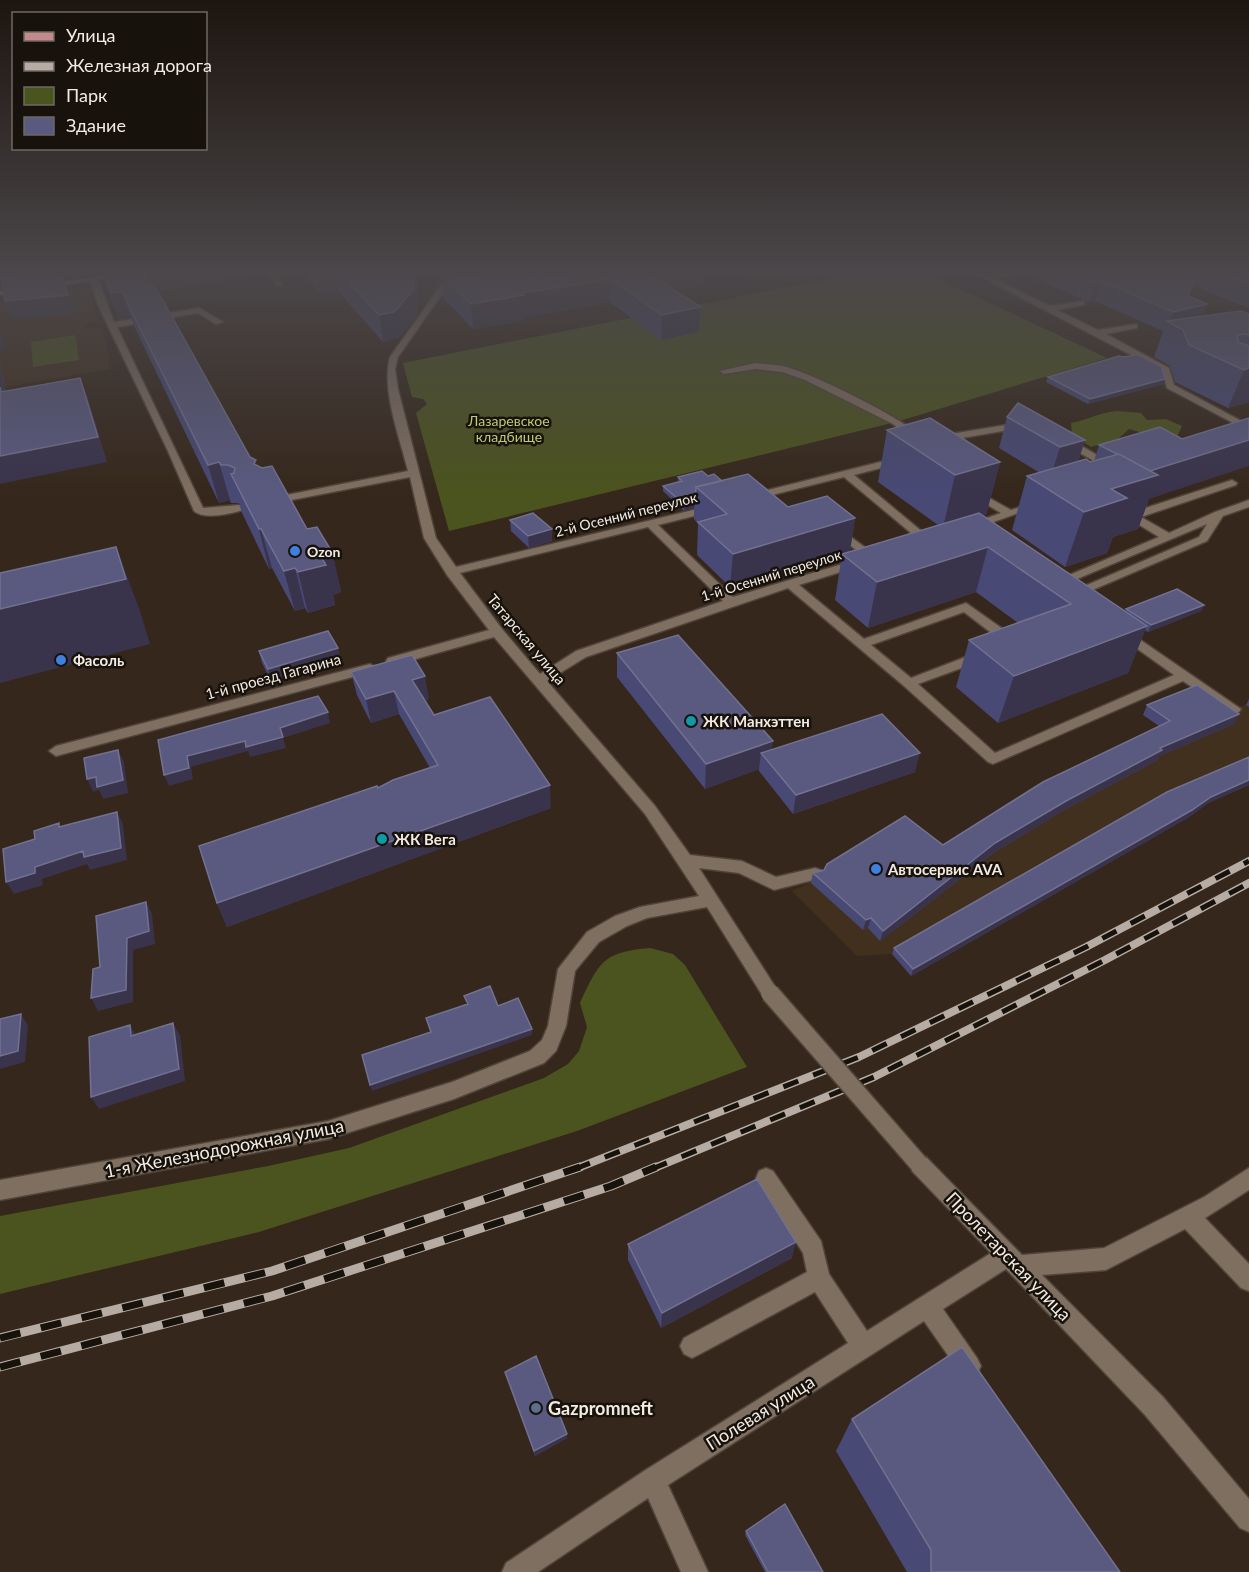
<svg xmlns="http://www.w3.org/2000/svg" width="1249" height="1572" viewBox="0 0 1249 1572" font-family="Lato,sans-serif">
	<rect width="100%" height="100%" fill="#35271b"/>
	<!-- built -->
	<path fill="#41301e" d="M89 289 98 321 83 324 86 330 102 327 112 369 0 388V303Z
		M1249 703V785L1208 803 1189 817 911 976 892 954 857 956 792 891 811 882 902 826 940 855 1220 715Z"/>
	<!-- green -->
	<path fill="#4b531e" d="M853 274H928L1107 358 896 422 449 531 416 413 427 404 423 399 412 397 403 363Z
		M75 335 79 360 33 367 31 342Z
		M1117 411 1141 413 1147 420 1166 419 1182 426 1177 437 1153 436 1129 429 1118 439 1091 447 1072 435 1071 423C1088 420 1100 412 1117 411Z
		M650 948 673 954 685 965 747 1067 577 1131 259 1232 0 1294V1216L268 1166 349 1148 544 1078 568 1064 579 1051 587 1027 580 1003C599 963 602 952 650 948Z"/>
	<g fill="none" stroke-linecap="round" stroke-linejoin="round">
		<!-- minor casing -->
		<g stroke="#50443a" stroke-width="3">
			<path id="minor" d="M269 274H276L283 286H277Z
				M449 274H456L398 357 395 369 398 389 436 538 456 567 714 505 719 508 718 510 658 525 733 597 859 559 863 561V565L799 585 864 639 966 603 1017 639 1018 642 1017 645H1007L964 612 871 645 911 678 976 653H986L988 656 986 659 918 684 995 753 1174 675 1118 635 1117 632 1123 628 1241 709 1239 712H1229L1183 681 993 764 988 762 904 686 788 588 586 657 547 681 655 806 690 855 742 861 776 877 815 868 821 870 823 874 821 878 774 890 739 873 699 868 776 988 779 993 776 998 770 1001 764 998 707 907 647 918 627 926 599 942 575 971 566 1026 556 1051 544 1063 454 1099 328 1139 0 1200V1180L328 1121 452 1082 530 1051 542 1040 548 1026 558 969 587 932 615 916 640 907 699 896 645 814 494 637 398 664H388L386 661 388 658 489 630 447 575 424 538 410 477 271 504 266 501 271 498 408 471C400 438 381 390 390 357ZM648 527 723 601 576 651 540 674 502 629 460 573Z
				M748 274H817L813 276H752Z
				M975 274 988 276 1014 274 995 279 1050 306 1084 301V305L1057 310 1098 330 1137 324V328L1106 334 1169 368 1174 385 1247 424 1239 426 1167 388 1162 371Z
				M94 277 98 279 114 322 199 308 223 322 216 324 198 313 117 327 203 508 239 505 244 508 243 510C229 514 205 520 194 511L167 449 98 305 90 279Z
				M755 363C764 364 774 365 783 366 810 372 903 418 921 437L912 439 893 424 805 380 782 372 755 369 724 374 720 371Z
				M1024 422 1027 423V427L938 442 933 439 938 436Z
				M1060 438H1068L1114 465 1105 467 1060 442Z
				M900 457 905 460 904 462 854 475 931 539V543H923L844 477 752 500 747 497 748 495Z
				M1232 480 1237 483 1236 485 1141 517 1169 533 1215 512 1249 500V507L1223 516 1207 541 1076 597H1068L1066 594 1199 537 1207 524 1058 587H1050L1048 584 1159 537 1120 513V509H1128L1133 512Z
				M973 489 1011 510 1036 502 1041 505 971 530 967 529V525L1001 513 969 494V490Z
				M836 526 878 557V561H870L832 531 830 529Z
				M370 664 377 668 375 671 56 756 49 751 56 746Z
				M919 1154 926 1157 1022 1255 1104 1248 1204 1197 1249 1168V1190L1205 1218 1249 1264V1291L1241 1288 1185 1229 1106 1270 1042 1275 1163 1397 1249 1499V1532L1240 1528 1145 1415 1006 1269 943 1309 977 1358 981 1366 977 1374 969 1378 961 1374 924 1321 668 1485 708 1572H681L648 1498 538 1572H502L506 1563 644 1471 848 1343 815 1292 700 1354 692 1358 684 1354 680 1346 684 1338 807 1272 803 1253 759 1185 756 1178 759 1171 766 1168 773 1171 821 1241 829 1274 867 1331 991 1253 912 1171 909 1164 912 1157Z"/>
		</g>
		<!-- major casing -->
		<g stroke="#50443a" stroke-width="3">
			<path id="major" d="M117 274H133L0 295V291Z"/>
		</g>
		<!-- minor -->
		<use href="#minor" fill="#7f6f61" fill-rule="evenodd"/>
		<!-- major -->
		<use href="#major" fill="#c4898d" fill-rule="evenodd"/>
		<!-- rail-far1 casing -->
		<g stroke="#b6aca3" stroke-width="8">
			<path id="rail-far1" d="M575 1169 859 1057 1086 947 1249 861
				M652 1169 874 1077 1105 960 1249 883"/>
		</g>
		<!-- rail casing -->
		<g stroke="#b6aca3" stroke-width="9">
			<path id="rail" d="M0 1338 272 1271 580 1167
				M0 1367 272 1296 611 1186 656 1167"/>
		</g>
		<!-- rail-far1 -->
		<use href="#rail-far1" stroke="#17120c" stroke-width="5" stroke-dasharray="16" stroke-linecap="butt"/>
		<!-- rail -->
		<use href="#rail" stroke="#17120c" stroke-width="7" stroke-dasharray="21" stroke-linecap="butt"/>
		<!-- minor-bridge casing -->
		<g stroke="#50443a" stroke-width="21" stroke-linecap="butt">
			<path id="minor-bridge" d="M770 993 919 1164"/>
		</g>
		<!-- minor-bridge -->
		<use href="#minor-bridge" stroke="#7f6f61" stroke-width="18"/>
	</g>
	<!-- wall -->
	<path fill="#484975" d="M102 274H254L217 280 218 281 157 291 250 457 307 529 332 552 341 592 333 595 335 605 308 613 305 608 295 611 272 568 269 569 242 513 239 503H231L230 500 219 503 134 326 131 317 119 319Z
		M306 274H394L395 275 416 274 419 297 417 316 398 338 383 342 339 292 320 295Z
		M465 274H704L703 286 676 291 699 332 661 340 610 302 526 317V320L473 329 444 299 441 275 465 277Z
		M1040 274H1249V308L1193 286 1189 296 1202 316 1249 314V402L1228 408 1175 382 1170 366 1154 357 1163 331 1095 301 1089 302 1038 280Z
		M1048 377 1164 384 1088 404 1046 382Z
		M1007 417 1085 440 1078 462H1090L1094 461 1099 445 1160 427 1149 499 1138 529 1113 537 1107 553 1065 567 1012 530 1027 476 1040 473 999 448Z
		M887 430 1000 462 986 515 983 516 1125 611 1126 609 1204 605 1201 611 1148 632 1145 630 1128 673 998 723 956 687 969 640 1018 623 976 592 868 628 835 600 842 554 938 525 878 482Z
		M708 476 788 507 855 518 850 551 730 587 697 555 698 524 694 519V508L684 511 663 491V486L678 482V477Z
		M510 520 552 529V541L529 548 511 531Z
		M259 651 341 660 271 681 262 663Z
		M617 653 772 749 915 772 793 814 759 771V769L705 789 617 677Z
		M351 672 429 699 425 700 434 715 551 808 227 927 217 903 378 788 430 768 399 714 371 723 357 695Z
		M1249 699V707L1246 705Z
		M1147 705 1234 724 1159 756 1158 760 1062 811 992 854 880 941 868 928 863 930 811 883 813 873 943 845 1159 726 1143 715Z
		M1249 757V785L1208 803 1189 817 911 976 892 954 894 948Z
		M628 1244 792 1258 661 1328 628 1260Z
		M505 1372 567 1434V1438L535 1456Z
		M852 1419 1120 1572H907L836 1451Z
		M746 1531 823 1572H765L745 1535Z"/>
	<!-- shaded-wall -->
	<path fill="#39344c" d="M1 274H62L75 313 13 320 5 301 7 288Z
		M144 274H255L217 280 218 281 154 291 123 294 131 317 119 319 111 293Z
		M316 274H336L339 292 320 295Z
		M416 274 419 297 417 316 398 338 383 342 379 315Z
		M539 274H570L610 279V302L526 317V320L473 329 471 304 539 290Z
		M647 274H704L703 286 647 296Z
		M1198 274 1184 309 1207 304 1199 324 1169 323 1173 312 1188 296Z
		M1101 281 1095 301 1089 302 1095 282Z
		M701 307 699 332 661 340 662 315Z
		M0 326 4 350 0 351Z
		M0 358 11 416 1 392Z
		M1249 368V402L1228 408 1244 370Z
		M80 378 89 402 107 462 0 484V456Z
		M1165 379 1164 384 1088 404 1090 399Z
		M1085 440 1075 471 1050 479 1060 447Z
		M1249 440V466L1149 499 1138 529 1113 537 1107 553 1065 567 1084 512 1111 489 1148 471Z
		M219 462 230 500 219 503 208 465Z
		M1000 462 986 515 943 528 955 475Z
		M695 502 694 508 684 511 685 505Z
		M855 518 850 551 730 587 733 554Z
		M259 529H261L272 568 269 569Z
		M552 529V541L529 548 528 536Z
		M116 547 140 611 150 644 0 683V609Z
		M988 547 976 592 868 628 877 582Z
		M332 552 341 592 333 595 335 605 308 613 298 572 320 555Z
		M295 568 305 608 295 611 284 571Z
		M1204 605 1201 611 1148 632 1151 625Z
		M1147 626 1128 673 998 723 1014 676Z
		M338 648 341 660 271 681 268 669Z
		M425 676 429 699 416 703 412 680Z
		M394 691 399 714 371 723 366 699Z
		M328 712 330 723 283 738 286 748 250 757 248 751 191 767 193 779 169 786 164 775 187 756 280 728Z
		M1239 714 1234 724 1159 756 1158 760 1062 811 992 854 880 941 883 931 995 843 1066 801 1160 748Z
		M773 741 770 763 761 753 759 769 705 789 706 764Z
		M118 750 124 762 128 793 103 799 99 790 93 792 87 779Z
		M920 753 915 772 793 814 796 795Z
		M1249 780V785L1208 803 1189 817 911 976 913 969 1211 797Z
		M550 785 551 808 227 927 217 903Z
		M117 812 123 824 127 860 90 870 87 864 42 879 43 885 14 894 6 882 35 867Z
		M146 902 152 914 155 944 133 950V1002L98 1011 91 998Z
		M871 918 868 928 863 930 866 920Z
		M21 1014 28 1025 25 1062 0 1069V1056Z
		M173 1023 180 1035 185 1081 99 1109 91 1097Z
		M130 1025 137 1037 131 1036Z
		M532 1029V1035L372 1091 370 1085Z
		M796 1242 792 1258 661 1328 662 1313Z
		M567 1434V1438L535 1456 534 1451Z"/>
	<!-- building -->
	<path fill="#5a5a81" stroke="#727190" stroke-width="1.5" d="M28 274H61L68 295 5 301 1 278Z
		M103 274H146L153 287 111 293Z
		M341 274H394L395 275 406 274H415L413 290 394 312 379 315Z
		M472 274H526L536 281 572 274H649L701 307 662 315 610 279 522 293 524 295 471 304 441 275 477 278Z
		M1075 274H1197L1188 296 1207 304 1173 312 1101 281 1095 282Z
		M1219 274H1249V285Z
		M156 288 250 457 256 460 254 464 262 468 272 466 307 529 317 527 332 552 320 555 326 565 298 572 295 568 284 571 261 529H259L231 474 234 473 235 468 228 465H221L219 462 208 465 123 294Z
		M1241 311 1249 314V336L1246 334 1237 335 1238 342 1249 346V368L1244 370 1189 345 1183 330 1167 321Z
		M1138 355 1162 367 1165 379 1090 399 1048 377 1119 356 1123 357Z
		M80 378 98 437 0 456V387L1 392Z
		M1018 403 1085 440 1060 447 1007 417Z
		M930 418 1000 462 955 475 887 430Z
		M1249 418V440L1150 471 1119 454H1117L1099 445 1160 427 1182 439Z
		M1119 454 1158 475 1111 489 1127 498 1084 512 1027 476 1086 459 1090 462Z
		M702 471 708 476 714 474 722 481 696 487 695 502 685 505 663 486 682 481 678 477Z
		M748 474 788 507 827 496 855 518 733 554 698 522 727 514 696 487Z
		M533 513 552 529 528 536 510 520Z
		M979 513 1147 626 1014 676 969 640 1071 604 988 547 877 582 842 554Z
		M116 547 126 579 0 609V573Z
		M1177 589 1204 605 1151 625 1126 609Z
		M328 631 338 648 268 669 259 651Z
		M678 635 773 741 706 764 617 653Z
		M412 655 425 676 412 680 434 715 490 697 550 785 217 903 199 846 377 786 378 788 393 780 438 765 394 691 366 699 351 672Z
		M1197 685 1239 714 1160 748 1162 750 1066 801 995 843 883 931 871 918 866 920 813 873 824 870 827 864 905 816 943 845 1043 782 1170 721 1147 705Z
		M318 696 328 712 280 728 283 737 246 747 245 741 187 756 189 768 164 775 158 740Z
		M882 714 920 753 796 795 761 753Z
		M118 750 123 780 97 787 96 777 87 779 84 758Z
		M1249 757V780L1211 797 1192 810 913 969 894 948 1167 792Z
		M117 812 121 848 84 857 83 851 35 867V873L6 882 3 849 35 839 34 831 59 823V827Z
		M146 902 149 931 127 938 126 990 91 998 93 969 100 967 96 916Z
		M490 986 498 1006 518 998 532 1029 370 1085 362 1055 431 1032 426 1018 468 1004 464 996Z
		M21 1014 18 1051 0 1056V1019Z
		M173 1023 179 1069 91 1097 89 1037 130 1025 131 1036Z
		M757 1179 796 1242 662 1313 628 1244Z
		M962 1347 1120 1572H931V1550L852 1419Z
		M536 1356 567 1434 534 1451 505 1372Z
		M785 1504 823 1572H768L746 1531Z"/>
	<!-- sky -->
	<linearGradient id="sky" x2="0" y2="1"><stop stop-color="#1d150f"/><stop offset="0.55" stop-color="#4b474a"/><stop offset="1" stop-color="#4b474a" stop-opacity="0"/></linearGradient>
	<rect width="1249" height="494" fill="url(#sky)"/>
	<!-- markers -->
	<g fill="#3f7fe0" stroke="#17120c" stroke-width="2">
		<circle cx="295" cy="551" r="6"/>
		<circle cx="61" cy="660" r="6"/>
		<circle cx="876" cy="869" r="6"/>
	</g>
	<g fill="#0f9aa8" stroke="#17120c" stroke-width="2">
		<circle cx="691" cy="721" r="6"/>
		<circle cx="382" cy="839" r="6"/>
	</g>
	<circle fill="#5c6f8a" stroke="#17120c" stroke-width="2" cx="536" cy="1408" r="6"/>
	<g text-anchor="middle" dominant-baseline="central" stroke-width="5" stroke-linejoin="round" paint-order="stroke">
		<!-- far-park labels -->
		<g font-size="14" fill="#bccb75" stroke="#17120c">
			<text x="509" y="420">Лазаревское<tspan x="509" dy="16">кладбище</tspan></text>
		</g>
		<!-- far-street labels -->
		<g font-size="14" fill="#f3eae2" stroke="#17120c">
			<text transform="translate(626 514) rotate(-14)">2-й Осенний переулок</text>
			<text transform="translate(771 575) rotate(-17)">1-й Осенний переулок</text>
		</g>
		<!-- far-poi labels -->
		<g font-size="14" font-weight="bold" fill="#f3eae2" stroke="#17120c" text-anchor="start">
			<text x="307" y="551">Ozon</text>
		</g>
		<!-- street labels -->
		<g font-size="15" fill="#f3eae2" stroke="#17120c">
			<text transform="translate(527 639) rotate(50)">Татарская улица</text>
			<text transform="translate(273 676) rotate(-15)">1-й проезд Гагарина</text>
		</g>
		<!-- poi labels -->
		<g font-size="15" font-weight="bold" fill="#f3eae2" stroke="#17120c" text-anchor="start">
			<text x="73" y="660">Фасоль</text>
			<text x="703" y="721">ЖК Манхэттен</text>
			<text x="394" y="839">ЖК Вега</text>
			<text x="888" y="869">Автосервис AVA</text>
		</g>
		<!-- near-street labels -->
		<g font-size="18" fill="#f3eae2" stroke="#17120c">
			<text transform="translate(224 1148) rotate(-11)">1-я Железнодорожная улица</text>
			<text transform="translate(1009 1256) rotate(46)">Пролетарская улица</text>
			<text transform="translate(760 1412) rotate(-32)">Полевая улица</text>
		</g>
		<!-- near-poi labels -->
		<g font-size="18" font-weight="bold" fill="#f3eae2" stroke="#17120c" text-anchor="start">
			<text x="548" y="1408">Gazpromneft</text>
		</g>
	</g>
	<!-- legend -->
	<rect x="12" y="12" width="195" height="138" fill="#17120c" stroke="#6f6862" stroke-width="1.5"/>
	<rect x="24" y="32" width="30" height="9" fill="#c4898d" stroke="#6f6862" stroke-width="1.5"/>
	<text x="66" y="42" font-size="18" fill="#f3eae2">Улица</text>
	<rect x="24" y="62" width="30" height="9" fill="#b6aca3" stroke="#6f6862" stroke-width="1.5"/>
	<text x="66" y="72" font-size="18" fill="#f3eae2">Железная дорога</text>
	<rect x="24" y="87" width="30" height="18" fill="#4b531e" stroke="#6f6862" stroke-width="1.5"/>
	<text x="66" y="102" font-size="18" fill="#f3eae2">Парк</text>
	<rect x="24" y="117" width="30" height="18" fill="#5a5a81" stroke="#6f6862" stroke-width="1.5"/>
	<text x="66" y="132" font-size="18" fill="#f3eae2">Здание</text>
</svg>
